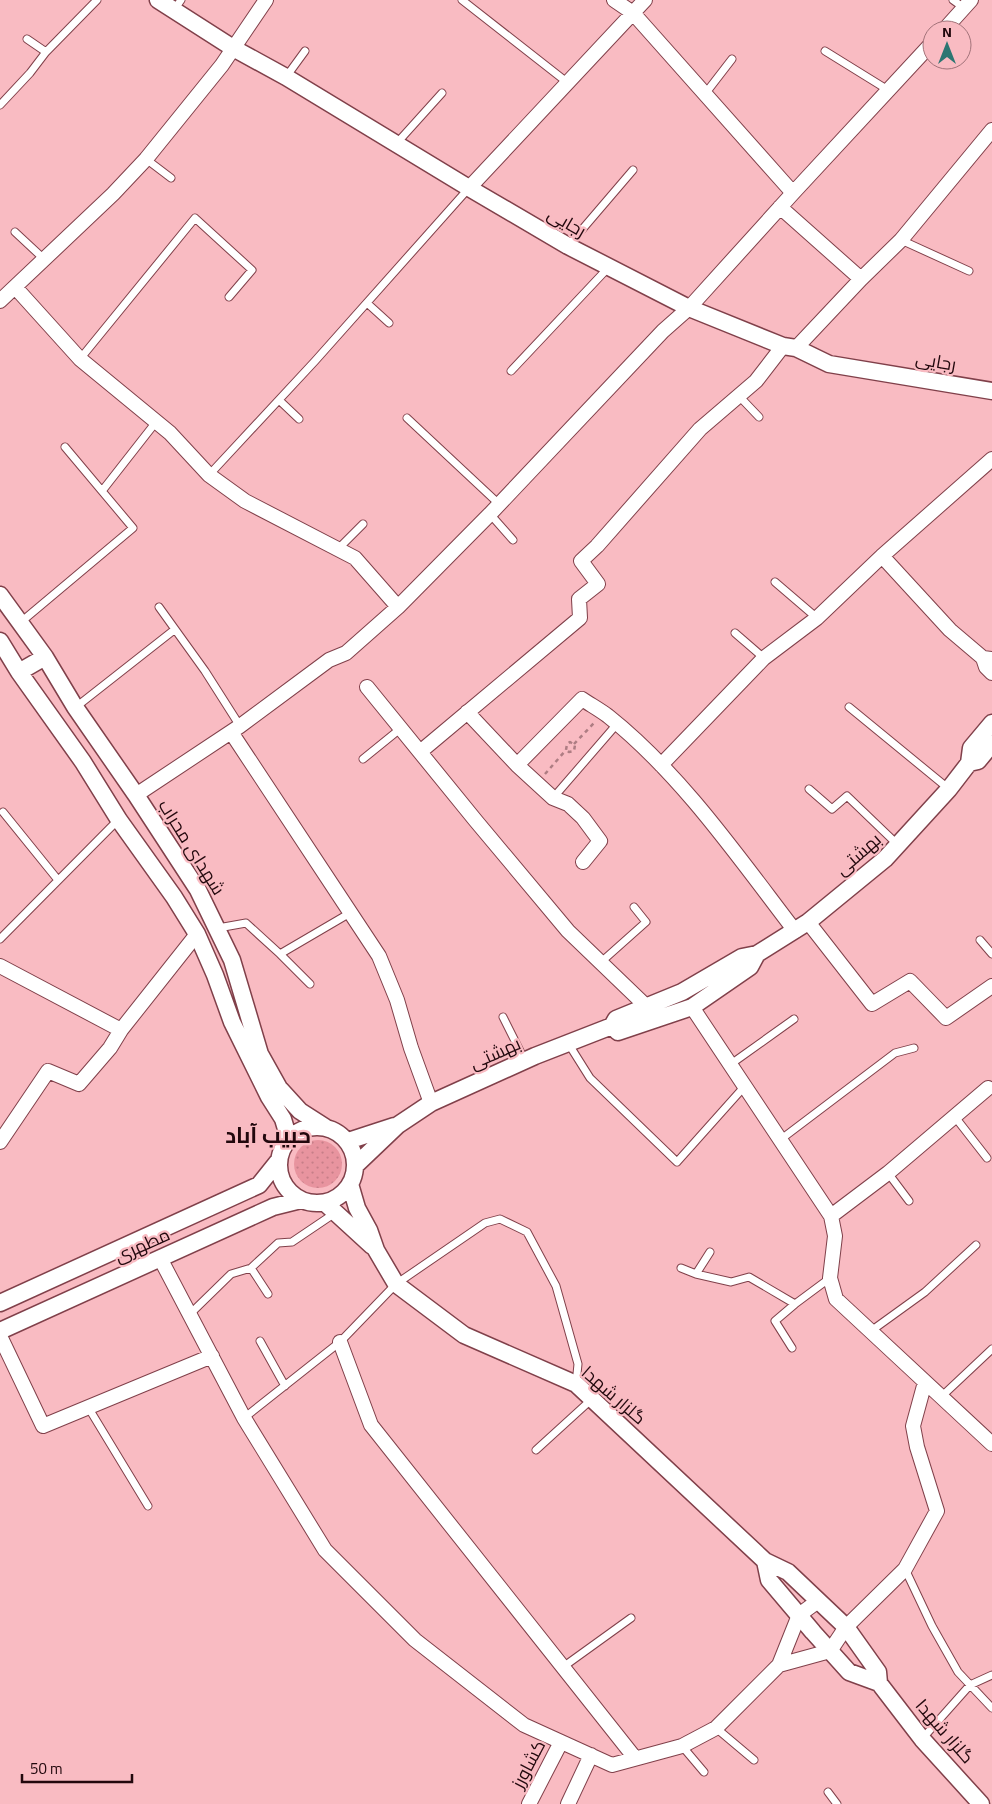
<svg xmlns="http://www.w3.org/2000/svg" width="992" height="1804" viewBox="0 0 992 1804" font-family="Georgia,Cairo,serif">
	<defs>
		<pattern id="grass-dots" width="8" height="8" patternUnits="userSpaceOnUse" patternTransform="scale(1.25)"><rect width="8" height="8" fill="#e8949f"/><path d="M2 2h.1M6 6h.1" fill="none" stroke="#c77e88" stroke-width="1.8" stroke-linecap="round"/></pattern>
	</defs>
	<rect width="100%" height="100%" fill="#f9bbc2"/>
	<!-- grass -->
	<path fill="url(#grass-dots)" d="M294 1164a24 24 0 1 1 48 0a24 24 0 1 1-48 0Z"/>
	<g fill="none" stroke-linecap="round" stroke-linejoin="round">
		<!-- service casing -->
		<g stroke="#80404a" stroke-width="9">
			<path id="service" d="M462 0 568 83
				M953 0 964 8
				M174 10 181 0
				M27 39 46 52
				M825 51 888 90
				M286 77 305 51
				M705 94 732 59
				M0 105 30 73 46 52 97 0
				M396 144 442 93
				M146 159 171 178
				M15 232 44 259
				M901 240 969 271
				M568 246 633 170
				M367 303 389 323
				M80 359 195 218 252 270 229 297
				M511 371 608 268
				M739 396 759 417
				M279 400 299 419
				M407 418 499 504
				M209 475 315 361 469 188
				M102 491 156 422
				M490 514 513 540
				M338 549 363 524
				M775 582 817 618
				M159 607 205 671 240 726
				M21 622 133 528 65 447
				M735 633 764 658
				M76 707 174 630
				M849 707 949 789
				M363 759 400 729
				M809 789 832 809 847 796 898 845
				M553 798 617 724
				M3 812 58 880
				M218 928 246 923 280 954 310 984
				M0 939 118 820
				M980 940 992 954
				M280 954 350 913
				M600 963 646 922 634 907
				M503 1017 525 1061
				M568 1043 590 1078 677 1162 744 1087
				M731 1064 794 1019
				M955 1117 987 1158
				M780 1140 895 1053 914 1048
				M888 1173 909 1201
				M251 1268 268 1294
				M681 1268 696 1274 731 1282 749 1277 795 1304 830 1278
				M696 1274 710 1252
				M190 1314 231 1274 251 1268 278 1243 292 1242 335 1213
				M871 1331 925 1292 976 1245
				M260 1341 285 1386
				M792 1348 775 1321 795 1304
				M941 1397 992 1349
				M88 1407 148 1506
				M244 1418 340 1342 396 1284 485 1223 500 1219 527 1232 556 1286 578 1364 576 1384
				M536 1450 592 1399
				M905 1569 932 1626 958 1672 992 1708
				M563 1667 631 1618
				M716 1728 754 1760
				M922 1739 970 1685 992 1675
				M682 1746 704 1772
				M828 1792 837 1804"/>
		</g>
		<!-- minor casing -->
		<g stroke="#80404a" stroke-width="16">
			<path id="minor" d="M614 0 633 13 793 193
				M944 30 971 0
				M469 188 645 0
				M780 207 861 279
				M15 287 80 359 170 433 209 475 245 501 355 558 398 607
				M0 301 113 194 146 159 222 65 266 0
				M796 348 861 279 901 240 992 130
				M882 556 950 630 983 658 992 659
				M983 658 986 667 992 673
				M367 687 476 821 568 931 647 1007
				M467 712 517 765 553 798 568 804 583 818 600 841 583 862
				M231 732 379 956 397 1000 411 1048 431 1103
				M420 752 580 618 579 599 598 584 581 561 597 546 700 429 756 381 783 346
				M517 765 582 699C591 705 600 710 608 716 681 774 739 858 795 931
				M661 765 764 658 817 618 882 556 992 459
				M136 795 240 726 329 660 346 653 398 607 490 514 663 331 689 308 793 193 932 43
				M808 922 872 1004 910 981 946 1018 992 986
				M0 966 121 1030
				M692 1007 831 1216 835 1236 830 1278 836 1299 992 1444
				M0 1142 48 1071 79 1084 110 1048 121 1030 197 934
				M831 1216 888 1173 988 1088
				M160 1258 244 1418 325 1550 415 1640 524 1725 612 1765 682 1746 716 1728 779 1665
				M0 1336 43 1426 212 1356
				M340 1342 371 1425 635 1758
				M818 1601 799 1615 779 1665 830 1651 846 1627 905 1569 937 1511 917 1447 913 1426 925 1382
				M529 1804 561 1742
				M568 1804 591 1755"/>
		</g>
		<!-- tertiary casing -->
		<g stroke="#80404a" stroke-width="19">
			<path id="tertiary" d="M158 0 233 48 286 77 469 188 568 246 689 308 783 346 796 348 829 364 992 391
				M0 595 45 657 75 707 136 795 198 890 232 960 260 1054 279 1088 300 1111 325 1127
				M0 641 19 672 83 762 119 820 174 897 197 934 215 975 232 1022 269 1097 283 1119 289 1139
				M19 672 45 657
				M969 763 978 761 992 744
				M612 1026 618 1032 692 1007 750 967 757 954
				M279 1165a38 38 0 1 1 76 0a38 38 0 1 1-76 0Z
				M348 1141 394 1126
				M356 1165 398 1125 431 1103 535 1056 612 1026 616 1019 682 992 742 957 757 954 808 922 885 859 949 789 969 763 971 748 992 723
				M350 1184 357 1208 369 1230 376 1250 396 1284 464 1335 576 1384 765 1561 788 1572 846 1627 878 1672 879 1683 922 1739 981 1804
				M325 1203 372 1246
				M0 1303 259 1185 279 1160
				M0 1331 273 1207 301 1200
				M765 1561 769 1580 813 1632 849 1672 879 1683"/>
		</g>
		<!-- path -->
		<path stroke="#ae7d83" stroke-width="2.5" stroke-dasharray="4 4" stroke-linecap="butt" d="M574 744 594 723
			M545 774 566 750 567 744 570 742 575 745 574 751 569 752 566 750"/>
		<!-- service -->
		<use href="#service" stroke="#fff" stroke-width="7"/>
		<!-- minor -->
		<use href="#minor" stroke="#fff" stroke-width="14"/>
		<!-- tertiary -->
		<use href="#tertiary" stroke="#fff" stroke-width="16"/>
	</g>
	<g text-anchor="middle" dominant-baseline="central" stroke-width="4.5" stroke-linejoin="round" paint-order="stroke">
		<!-- street labels -->
		<g font-size="18" fill="#22080d" stroke="#f9bbc2">
			<text transform="translate(567 222) rotate(30)">رجایی</text>
			<text transform="translate(936 361) rotate(10)">رجایی</text>
			<text transform="translate(192 847) rotate(58)">شهدای محراب</text>
			<text transform="translate(858 854) rotate(-41)">بهشتی</text>
			<text transform="translate(495 1053) rotate(-24)">بهشتی</text>
			<text transform="translate(142 1245) rotate(-24)">مطهری</text>
			<text transform="translate(614 1395) rotate(41)">گلزار شهدا</text>
			<text transform="translate(945 1731) rotate(49)">گلزار شهدا</text>
			<text transform="translate(528 1764) rotate(-62)">کشاورز</text>
		</g>
		<!-- district labels -->
		<g font-size="22" font-weight="bold" fill="#22080d" stroke="#f9bbc2">
			<text x="268" y="1135">حبیب آباد</text>
		</g>
	</g>
	<!-- north arrow -->
	<g transform="translate(947 45)"><circle r="24" fill="#f9bbc2" stroke="#a3737a"/>
	<path d="M0-4L9 19L0 12L-9 19Z" fill="#2c7672"/>
	<text y="-8" font-size="14" font-weight="bold" text-anchor="middle" fill="#22080d">N</text>
	</g>
	<!-- scale -->
	<path d="M22 1774v8h110v-8" fill="none" stroke="#22080d" stroke-width="2.5"/>
	<text x="30" y="1774" font-size="15" fill="#22080d" stroke="#f9bbc2" stroke-width="4" paint-order="stroke">50 m</text>
</svg>
